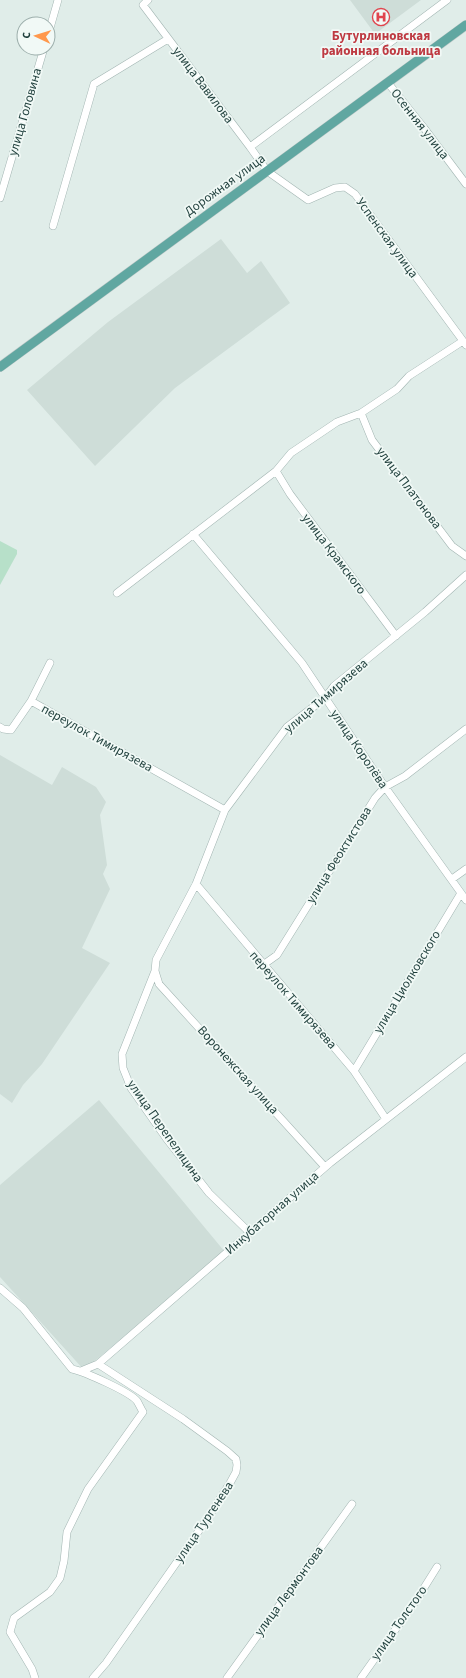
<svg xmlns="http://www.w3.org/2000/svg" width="466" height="1678" viewBox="0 0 466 1678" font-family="'Source Sans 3',sans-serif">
	<rect width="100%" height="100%" fill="#e0ede9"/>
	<!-- built -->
	<path fill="#ceddd8" d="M350 0H421L375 34Z
		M221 239 247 273 261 261 290 303 175 388 95 466 27 390 108 322Z
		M0 755 52 785 62 767 96 787 106 802 100 815 107 865 103 874 110 889 82 948 110 963 42 1064 23 1085 12 1103 0 1094Z
		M99 1100 225 1252 84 1370 0 1277V1185Z"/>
	<!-- green -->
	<path fill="#b7e0c9" d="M0 541 17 550V554L0 585Z"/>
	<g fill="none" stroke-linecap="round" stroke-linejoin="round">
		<!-- minor casing -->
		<g stroke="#a2b5b2" stroke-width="8">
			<path id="minor" d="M148 0 143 5 250 147 267 171 308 200 335 188 345 187 355 194 466 345
				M48 35 58 0
				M388 83 424 128 466 184
				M250 147 447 0
				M0 198 44 48
				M53 226 94 84 168 39
				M361 413 372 440 452 546 466 556
				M276 471 290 494 396 636
				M193 534 302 663 385 787 466 900
				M117 593 276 471 291 453 337 422 361 413 397 389 409 376 463 341
				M31 701 50 663
				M0 727 3 729 11 730 31 701 225 810
				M452 879 466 869
				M196 884 354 1071 386 1119
				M263 965 277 955 375 798 385 787 405 776 466 729
				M155 971 159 984 325 1167
				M354 1071 461 893
				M249 1232 209 1193 166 1138 131 1088 123 1068 122 1054 155 971 156 960 196 884 225 810 287 727 325 698 334 686 425 612 466 575
				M0 1288 23 1308 72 1369C85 1372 130 1392 137 1401 139 1404 141 1409 143 1412L88 1489 67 1532 64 1561 60 1578 50 1592 14 1618 10 1632 32 1669 35 1678
				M81 1371 98 1364 330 1163 466 1057
				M93 1678 106 1663 205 1522 230 1483 236 1472 237 1465 236 1459 227 1451 183 1419 98 1364
				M227 1678 352 1504
				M361 1678 417 1599 437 1567"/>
		</g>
		<!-- major casing -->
		<g stroke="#c0c9c8" stroke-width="10">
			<path id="major" d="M0 367 466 25"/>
		</g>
		<!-- minor -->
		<use href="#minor" stroke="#fff" stroke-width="7"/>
		<!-- major -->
		<use href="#major" stroke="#60a7a1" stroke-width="9"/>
	</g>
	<!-- icons -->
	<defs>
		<g id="hospital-ring" transform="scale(0.9)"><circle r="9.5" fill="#f1f9f6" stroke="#e0444e" stroke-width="1.5"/><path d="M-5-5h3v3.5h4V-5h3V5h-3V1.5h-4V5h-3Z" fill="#e0444e"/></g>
	</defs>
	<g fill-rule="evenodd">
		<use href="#hospital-ring" x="381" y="17"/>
	</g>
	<g text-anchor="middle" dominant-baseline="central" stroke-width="3.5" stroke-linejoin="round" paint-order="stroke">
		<!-- health labels -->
		<g font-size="13" font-weight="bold" fill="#be3a42" stroke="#f1f9f6">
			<text x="381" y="36">Бутурлиновская<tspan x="381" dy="15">районная больница</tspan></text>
		</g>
		<!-- street labels -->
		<g font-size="13" fill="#1f3f3c" stroke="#f1f9f6">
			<text transform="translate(203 85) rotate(53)">улица Вавилова</text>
			<text transform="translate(25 112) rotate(-74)">улица Головина</text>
			<text transform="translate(420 124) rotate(52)">Осенняя улица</text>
			<text transform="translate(225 185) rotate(-36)">Дорожная улица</text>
			<text transform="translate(387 238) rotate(54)">Успенская улица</text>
			<text transform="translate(409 488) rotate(53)">улица Платонова</text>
			<text transform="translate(334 554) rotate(53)">улица Крамского</text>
			<text transform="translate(326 696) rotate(-41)">улица Тимирязева</text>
			<text transform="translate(97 738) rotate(29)">переулок Тимирязева</text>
			<text transform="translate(359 749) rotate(56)">улица Королёва</text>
			<text transform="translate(339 855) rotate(-58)">улица Феоктистова</text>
			<text transform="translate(407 982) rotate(-59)">улица Циолковского</text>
			<text transform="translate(293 1000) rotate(49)">переулок Тимирязева</text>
			<text transform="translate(238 1070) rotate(48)">Воронежская улица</text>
			<text transform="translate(165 1131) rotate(55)">улица Перепелицина</text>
			<text transform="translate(272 1213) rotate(-41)">Инкубаторная улица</text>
			<text transform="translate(204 1522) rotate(-56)">улица Тургенева</text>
			<text transform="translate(289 1591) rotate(-54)">улица Лермонтова</text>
			<text transform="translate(399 1623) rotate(-55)">улица Толстого</text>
		</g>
	</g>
	<!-- north arrow -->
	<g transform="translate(36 36) rotate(274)"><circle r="19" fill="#f1f9f6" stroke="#9dafac"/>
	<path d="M0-3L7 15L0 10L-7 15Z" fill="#ff984c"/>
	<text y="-6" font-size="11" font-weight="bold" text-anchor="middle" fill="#1f3f3c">С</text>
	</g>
</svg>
